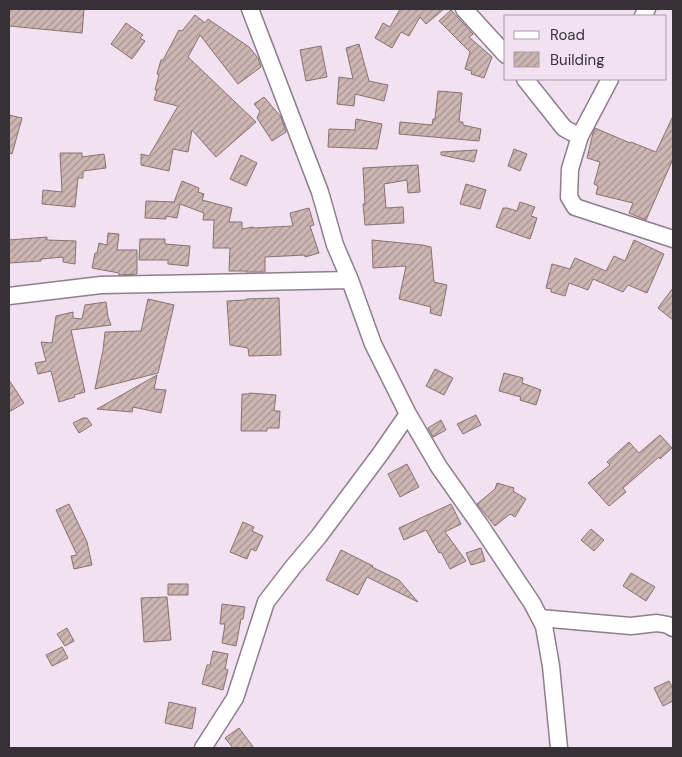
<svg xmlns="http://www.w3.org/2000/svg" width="682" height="757" viewBox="0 0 682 757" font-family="'DM Sans',sans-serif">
	<defs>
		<pattern id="building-hatch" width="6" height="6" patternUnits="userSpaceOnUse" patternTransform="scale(1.25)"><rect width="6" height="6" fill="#cdb5b2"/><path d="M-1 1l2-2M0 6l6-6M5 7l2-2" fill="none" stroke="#a79492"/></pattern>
	</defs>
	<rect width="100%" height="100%" fill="#f1e1f1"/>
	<!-- building -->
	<path fill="url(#building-hatch)" stroke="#887270" d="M9 9H84L82 33 9 26Z
		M400 9H444L426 24 420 17 409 36 401 32 392 48 375 38 383 23 390 27Z
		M451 10 473 34 469 37 492 57 484 78 471 74 472 71 465 69 470 52 439 21Z
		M195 15 205 23 208 19 249 47 258 58 261 67 238 84 200 35 188 57 256 122 216 157 192 130 188 152 173 149 169 171 141 165V154L149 156 178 106 154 100 157 90H155L159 75 157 74 161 60H163L179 30 182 31Z
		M126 23 143 35 140 38 145 41 132 59 111 44Z
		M359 44 369 81 388 85 384 101 355 94 354 106 337 104 339 77 353 79 346 48Z
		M321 46 327 77 306 81 300 50Z
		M438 91 462 93 459 122H463V125L481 129 479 141 399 134 400 122 432 125 433 119H435Z
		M264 97 281 117 286 132 272 141 257 118 260 111 254 104Z
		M9 115 22 118 12 154 9 153Z
		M673 116V159L646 220 629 213 633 203 596 194 598 186 594 184 600 162 587 158 593 133 595 128 630 143 631 142 656 152Z
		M356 119 382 124 377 149 328 147 329 129 355 130Z
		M514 149 527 154 520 171 508 166Z
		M477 150 474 162 441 155V152Z
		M60 153H82V157L104 154 106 168 83 171V178H78L75 207 42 204 43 190 62 192Z
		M241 155 257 163 246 186 230 179Z
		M418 165 420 192 408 193 407 180 384 184 386 208 403 207 404 223 365 225 363 204H365L363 168Z
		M182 181 199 188 198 192 204 194 202 200 232 208 229 222H242V229L253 227V228L293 226 290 213 309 208 314 225 310 226 319 253 305 257V255L265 257V272H246V271H229L230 248H213L214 220H203L204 213 180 204 177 218 166 216V219L145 218 146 201 175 202H174Z
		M466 184 486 190 480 209 460 204Z
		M520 202 535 207 531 216 537 218 530 239 496 227 503 208H507L517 211Z
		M108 233 119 234 117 250H137V274L119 275V273L92 268 95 253H97L99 243 107 245Z
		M47 237V240L76 241 75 264 63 262V257L41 259V261L9 263V240Z
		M140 239H165V244L190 246 188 266 168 264V260H139Z
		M372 240 422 245 431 247 434 282 447 285 441 316 430 313 431 307 399 299 406 266 373 268Z
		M634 240 664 254 647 293 628 285 623 292 593 279 588 290 569 283 565 296 551 292V289L546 288 552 264 570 269 575 258 606 271 614 256 625 261Z
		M673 288V320L658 308Z
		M279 298 281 355 249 356 248 348 230 345 227 301 246 300V299Z
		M148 299 174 305 158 373 95 389 103 350 105 332 141 331Z
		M106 302 108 317 111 325 71 330 85 392 74 395 75 397 59 402 51 371 38 374 35 363 46 361 41 342 52 343 56 316 73 312V318L82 319 85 305Z
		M435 369 453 378 444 395 426 386Z
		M504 373 523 378 522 383 541 390 536 405 520 400 521 397 499 391Z
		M157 375 154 389 166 390 161 413 133 407 132 412 97 409Z
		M9 380 24 403 9 412Z
		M249 393 276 395 274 411H280L279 428H267V431H241L242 394H249Z
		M476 415 481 425 463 434 457 424Z
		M83 418H87L92 425 79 433 73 423Z
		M441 420 446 430 433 437 428 428Z
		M660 435 672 448 660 459 659 457 623 488 626 492 609 506 588 483 610 465 607 462 629 442 639 453Z
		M407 464 419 487 400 497 388 474Z
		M497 483 514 488 513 491 526 499 515 517 510 514 495 526 477 504 495 489Z
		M69 504 87 542 92 565 74 569 71 556 77 555 56 510Z
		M451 504 461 524 445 532 466 561 450 569 441 552 439 553 426 530 404 540 399 528Z
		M243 522 254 527 252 531 263 536 256 551 251 549 247 559 230 552Z
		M591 529 604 540 594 551 581 540Z
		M481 548 485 561 471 565 466 553Z
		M341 550 373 566 372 567 399 580 418 602 367 577 358 595 326 580Z
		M631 573 655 587 646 601 623 586Z
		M168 584H188V595H168Z
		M167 597 171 640 144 642 141 598Z
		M222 604 245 607 243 619H241L236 646 222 643 225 624H220Z
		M67 628 74 641 65 646 57 634Z
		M62 647 68 658 52 666 46 655Z
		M213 651 228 654 225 669 228 670 223 690 202 684 207 665H210Z
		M669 681 673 689V701L663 706 654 688Z
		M169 702 196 708 192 729 165 723Z
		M239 728 254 748H233L225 738Z"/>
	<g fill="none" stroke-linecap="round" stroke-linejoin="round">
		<!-- minor casing -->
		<g stroke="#8e7f8d" stroke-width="19">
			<path id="minor" d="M250 9 320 192 335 245 350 280 373 344 408 414 439 467 480 525 532 603 544 626 551 666 559 748
				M464 9 506 55
				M643 16 647 9
				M525 79 564 128 571 132 580 136
				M610 79 580 136 570 169 569 197 575 207 673 239
				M9 296 101 285 350 280
				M540 618 631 626 657 623 668 625 673 628
				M203 748 235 698 266 602 293 567 319 536 381 453 408 414"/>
		</g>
		<!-- minor -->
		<use href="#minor" stroke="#fff" stroke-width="16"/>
	</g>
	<!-- border -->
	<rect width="682" height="757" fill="none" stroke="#373137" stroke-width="20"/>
	<!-- legend -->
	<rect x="504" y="15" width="162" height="65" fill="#f1e1f1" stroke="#a79ba7"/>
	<rect x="514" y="31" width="25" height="8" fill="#ffffff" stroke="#a79ba7"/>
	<text x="550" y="40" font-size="15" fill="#373137">Road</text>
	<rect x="514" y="52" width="25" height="15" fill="url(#building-hatch)" stroke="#a79ba7"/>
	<text x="550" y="65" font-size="15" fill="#373137">Building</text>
</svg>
